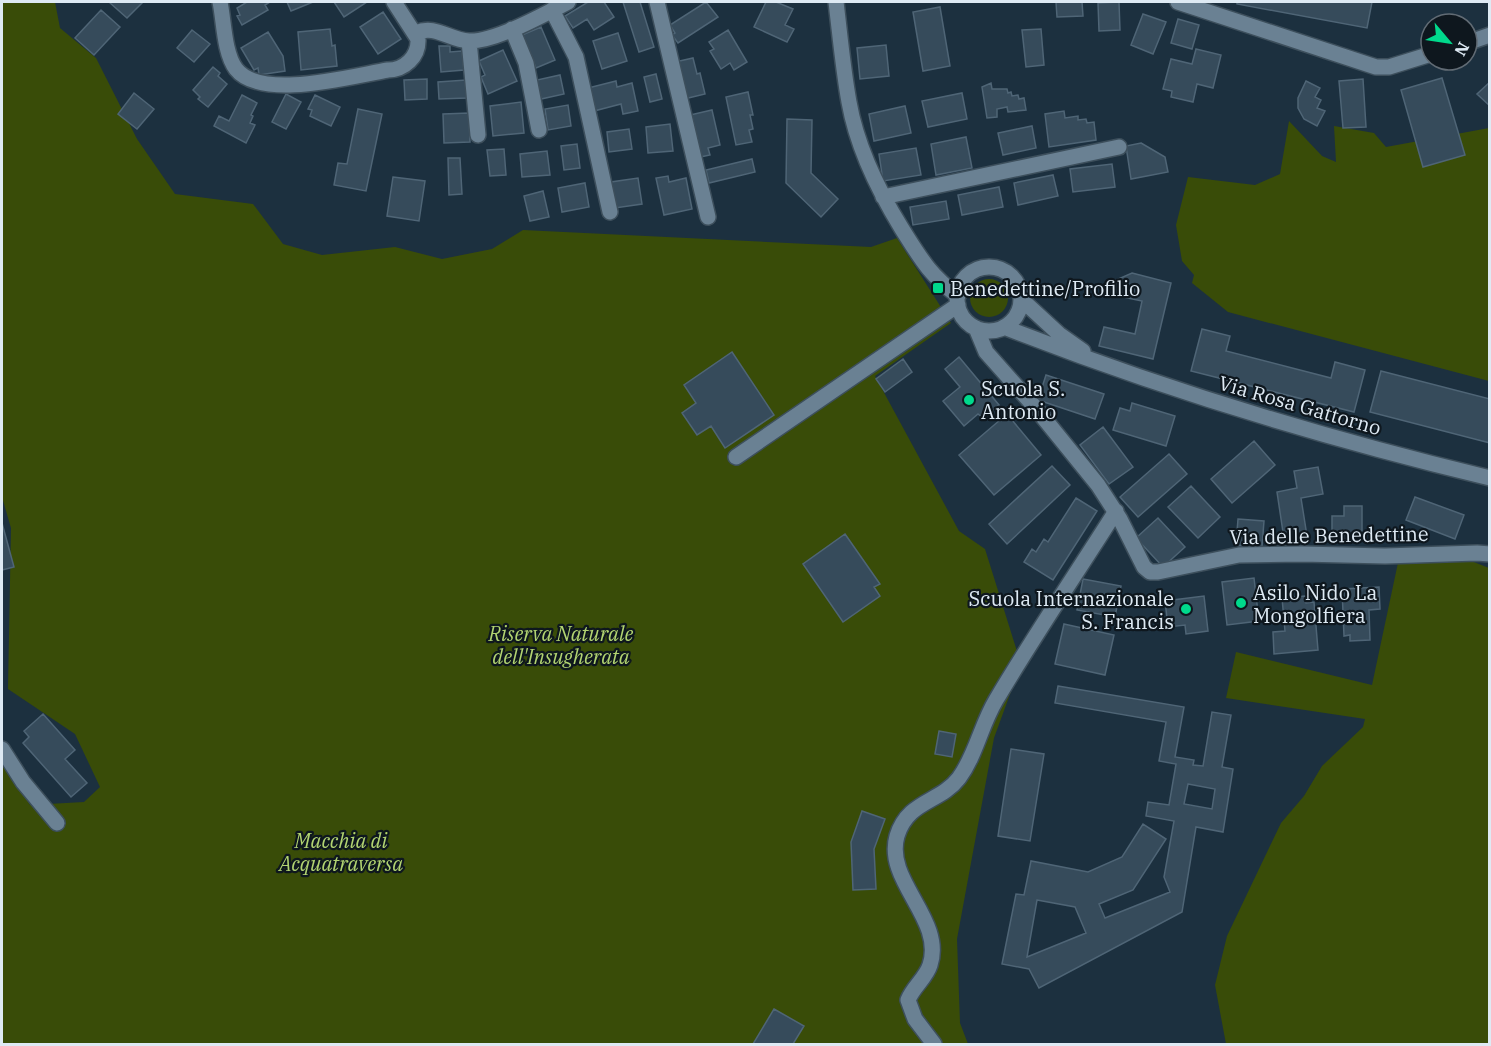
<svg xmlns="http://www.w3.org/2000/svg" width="1491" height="1046" viewBox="0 0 1491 1046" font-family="'IBM Plex Serif',serif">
	<rect width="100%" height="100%" fill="#1c303f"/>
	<!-- green -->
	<path fill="#394c08" d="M2 2H55L60 28 96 58 137 139 175 194 253 204 283 244 322 255 395 247 442 259 492 249 523 230 871 247 897 238 951 323 875 376 959 531 985 549 1021 664 994 738 957 939 960 1023 968 1044H2V759L30 805 84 802 100 787 75 734 8 689 11 528 2 497Z
		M1289 121 1322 156 1336 162 1334 126 1374 133 1386 147 1489 128V381L1228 312 1192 283 1194 275 1182 261 1176 225 1188 177 1255 185 1280 174Z
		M970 298a19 19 0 1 1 38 0a19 19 0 1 1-38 0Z
		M1461 557 1489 568V1044H1226L1215 985 1227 936 1281 823 1304 796 1322 766 1363 727 1365 719 1226 698 1236 652 1372 685 1399 558Z"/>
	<!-- building -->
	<path fill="#364b5b" stroke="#4f6576" stroke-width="1.5" fill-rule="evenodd" d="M109 2H143L127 18Z
		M247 2H270L265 5 268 10 242 25 237 16 240 15 237 8Z
		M287 2H313L291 11Z
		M334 2H367L344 17Z
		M588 2H604L614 17 594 30 587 19 573 28 565 16Z
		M623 2H640L654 47 639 52Z
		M706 2 718 17 678 43 672 35 675 33 670 25Z
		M766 2H776L793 9 785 25 794 29 787 42 754 27Z
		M1056 2H1082L1083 16 1057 17Z
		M1119 2 1120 30 1099 31 1098 3Z
		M1237 2H1372L1367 28 1237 4Z
		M940 7 950 66 923 71 913 12Z
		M101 10 120 27 94 55 75 38Z
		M383 12 401 39 378 54 360 27Z
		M1143 14 1166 22 1153 54 1131 45Z
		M1178 19 1199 25 1192 49 1171 43Z
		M541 27 555 60 536 68 522 35Z
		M330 29 332 46 335 45 337 66 301 70 298 32Z
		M1041 29 1044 65 1026 67 1022 30Z
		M192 30 210 44 194 62 177 48Z
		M728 30 747 62 734 70 730 63 721 69 710 51 714 49 709 42Z
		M268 32 283 56 285 71 259 75 258 68 254 70 241 48Z
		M618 33 627 61 602 69 593 41Z
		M886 45 889 76 860 79 857 48Z
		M439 46H450V52L462 51 464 70 441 72Z
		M1196 49 1221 55 1213 88 1197 84 1193 102 1171 97 1172 91 1163 89 1171 59 1192 64Z
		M503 50 517 81 488 94 481 77 485 75 479 61Z
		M693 58 697 74 700 73 705 94 684 99 675 62Z
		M213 67 220 73 218 76 227 84 208 107 198 99 200 97 193 90Z
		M656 74 662 99 650 102 644 77Z
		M560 75 564 94 541 99 537 80Z
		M1442 78 1465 155 1423 167 1401 90Z
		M427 79V99L405 100 404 80Z
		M1363 79 1366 127 1343 128 1339 81Z
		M466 80 467 98 439 99 438 82Z
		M616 81 617 87 632 83 638 111 623 114 621 104 594 111 588 88Z
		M1306 81 1320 88 1315 97 1321 100 1317 108 1325 111 1317 126 1304 119 1298 108V98Z
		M1490 82V106L1477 94Z
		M991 83 992 89H1007L1008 93 1011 92 1012 96 1018 95 1019 99 1024 98 1026 110 1008 112 1007 107 997 109V117L987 118 982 87Z
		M748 92 753 115H750L753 129 749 130 752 142 736 145 726 97Z
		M134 93 154 109 137 129 118 114Z
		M962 93 967 119 928 127 922 101Z
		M286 94 301 102 286 129 272 122Z
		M242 95 257 103 251 115 253 116 250 123 255 125 246 143 214 126 219 116 229 121Z
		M315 95 340 107 331 126 310 116 312 110 308 109Z
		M521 102 524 133 493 136 490 106Z
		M568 105 571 126 548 130 545 109Z
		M905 106 911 133 874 141 869 114Z
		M358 109 382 114 366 191 334 185 338 163 347 164Z
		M712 110 720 145 708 148 710 155 700 157 690 115Z
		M1064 111 1065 118 1078 116V120L1086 119 1087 123 1094 122 1096 140 1049 147 1045 114Z
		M469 113 470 142 444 143 443 114Z
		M787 119 812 120 811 173 838 199 821 217 786 183Z
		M670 124 673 151 648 153 646 127Z
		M1032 126 1036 148 1003 155 998 133Z
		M629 129 632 149 609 152 607 132Z
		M966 137 972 168 936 175 931 144Z
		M1141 143 1165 157 1168 172 1131 179 1126 146Z
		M577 144 580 168 564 170 561 146Z
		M916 148 921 175 883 181 879 154Z
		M504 149 506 175 490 176 487 150Z
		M547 151 550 175 522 177 520 154Z
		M448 158H460L462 194 449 195Z
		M752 159 755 172 709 183 706 170Z
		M1112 164 1115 187 1073 192 1070 169Z
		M1053 175 1058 196 1018 205 1014 183Z
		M668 176 669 182 686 178 692 209 664 215 656 178Z
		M393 177 425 181 419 221 387 216Z
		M638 178 642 204 615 208 611 182Z
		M585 183 589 207 562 212 558 188Z
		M999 187 1003 207 962 215 958 195Z
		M543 191 549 217 530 221 524 196Z
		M946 201 949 219 913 225 910 207Z
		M1132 273 1171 283 1153 359 1099 346 1104 327 1135 334 1142 301 1113 295 1116 280Z
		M1202 329 1230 336 1226 351 1331 378 1335 362 1365 370 1354 412 1191 371Z
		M732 352 774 415 725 448 711 426 697 435 682 413 696 403 684 385Z
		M959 357 999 405 983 418 978 414 964 426 943 401 960 387 945 369Z
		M903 359 912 372 885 392 876 379Z
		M1381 371 1490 399V443L1370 412Z
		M1046 375 1104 394 1095 419 1038 400Z
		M1132 403 1175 416 1166 446 1113 430 1120 408 1130 411Z
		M1007 414 1041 455 994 495 959 455Z
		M1103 427 1133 467 1109 484 1080 445Z
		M1254 441 1275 465 1232 503 1211 479Z
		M1169 454 1187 474 1138 517 1120 497Z
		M1052 466 1070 485 1007 544 989 524Z
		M1318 467 1323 494 1301 498 1307 536 1284 539 1277 492 1297 488 1294 471Z
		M1191 486 1220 517 1198 538 1168 507Z
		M1415 497 1464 515 1455 539 1406 520Z
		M1076 498 1097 511 1053 580 1024 562 1032 549 1036 552 1044 539 1048 542Z
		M1344 506H1362V539H1344V535H1332V516H1344Z
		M1158 518 1185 547 1163 567 1136 538Z
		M1238 519 1264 521 1262 547 1236 545Z
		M2 523 14 567 2 570Z
		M845 534 880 584 874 587 880 596 843 622 803 564Z
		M1254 578 1259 621 1227 625 1222 582Z
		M1083 579 1121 586 1115 617 1077 610Z
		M1379 587 1380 609 1369 610 1370 640 1350 641V635L1344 636 1342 589Z
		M1204 596 1208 631 1186 634 1185 625 1168 627 1165 601Z
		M1305 596 1306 603 1314 602 1318 650 1274 654 1273 632 1285 631 1282 598Z
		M1064 624 1114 635 1105 675 1055 664Z
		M1058 686 1184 707 1175 757 1194 760 1193 765 1203 766 1212 712 1231 715 1222 767 1233 769 1223 832 1196 827 1182 912 1039 988 1029 969 1002 964 1016 894 1024 895 1031 861 1088 872 1122 857 1143 824 1166 839 1133 890 1099 904 1105 918 1170 892 1164 877 1174 821 1146 816 1148 802 1169 805 1176 764 1159 761 1166 722 1055 703ZM1188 784 1215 789 1212 809 1184 804ZM1037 900 1075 907 1086 933 1027 957Z
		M43 714 75 750 65 759 87 783 71 797 23 743 29 737 24 731Z
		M939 731 956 734 952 757 935 754Z
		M1011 749 1044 754 1030 841 998 836Z
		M862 811 885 819 874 849 876 889 853 890 851 842Z
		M774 1009 804 1026 793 1044H753Z"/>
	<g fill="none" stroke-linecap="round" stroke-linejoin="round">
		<!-- minor casing -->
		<g stroke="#3d4f5c" stroke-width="18">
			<path id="minor" d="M220 2C224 21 224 53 236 69 261 101 352 76 388 70 404 70 419 57 418 39L394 2
				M657 2 708 217
				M836 2C840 35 843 69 849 102 857 148 878 190 902 229 921 259 929 274 958 296
				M1178 2 1376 67H1389L1431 54
				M552 10 576 57 610 212
				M512 29 526 63 539 130
				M416 33C435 24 449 40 469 41 495 42 545 14 568 2
				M469 41 478 135
				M1467 43 1490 35
				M883 197 1119 147
				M957 299a32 32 0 1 1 64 0a32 32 0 1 1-64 0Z
				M1021 299 1059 334 1083 351
				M1004 327C1162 389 1324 438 1490 478
				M976 328 986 352 1034 406 1098 485 1120 519 1144 567 1150 572H1158L1239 555 1302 554 1385 556 1477 553 1490 554
				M736 457 958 305
				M2 749 23 782 57 823
				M934 1044 915 1019 908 1000C913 987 926 978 930 965 945 919 884 881 897 836 908 800 940 803 959 778 976 755 981 725 996 700 1034 636 1076 574 1116 511"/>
		</g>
		<!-- minor -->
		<use href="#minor" stroke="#6a8193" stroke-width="15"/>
	</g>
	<!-- markers -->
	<g fill="#00d98c" stroke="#0e171e" stroke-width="2">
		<rect x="932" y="282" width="12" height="12" rx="3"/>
		<circle cx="969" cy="400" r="6"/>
		<circle cx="1241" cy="603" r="6"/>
		<circle cx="1186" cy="609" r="6"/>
	</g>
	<g text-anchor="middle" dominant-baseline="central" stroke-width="4.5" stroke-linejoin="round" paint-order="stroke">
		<!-- poi labels -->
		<g font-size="20" fill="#deeaf4" stroke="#0e171e" text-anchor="start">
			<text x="950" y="288">Benedettine/Profilio</text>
			<text x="981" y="388">Scuola S.<tspan x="981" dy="23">Antonio</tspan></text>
			<text x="1253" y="592">Asilo Nido La<tspan x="1253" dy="23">Mongolfiera</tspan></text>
			<text x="1174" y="598" text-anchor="end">Scuola Internazionale<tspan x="1174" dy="23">S. Francis</tspan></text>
		</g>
		<!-- street labels -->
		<g font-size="20" fill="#deeaf4" stroke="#0e171e">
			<text transform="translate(1300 405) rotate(16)">Via Rosa Gattorno</text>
			<text transform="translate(1329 535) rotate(-1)">Via delle Benedettine</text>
		</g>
		<!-- park labels -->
		<g font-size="20" font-style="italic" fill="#b2d471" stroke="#0e171e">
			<text x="561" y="633">Riserva Naturale<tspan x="561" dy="23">dell'Insugherata</tspan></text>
			<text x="341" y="840">Macchia di<tspan x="341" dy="23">Acquatraversa</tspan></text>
		</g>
	</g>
	<!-- border -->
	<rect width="1491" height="1046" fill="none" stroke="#deeaf4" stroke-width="6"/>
	<!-- north arrow -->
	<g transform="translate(1449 42) rotate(119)"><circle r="28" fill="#0e171e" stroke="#616b74" stroke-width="1.5"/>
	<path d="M0-4.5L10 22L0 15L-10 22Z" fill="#00d98c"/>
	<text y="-9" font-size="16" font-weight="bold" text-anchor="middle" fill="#deeaf4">N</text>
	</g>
</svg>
